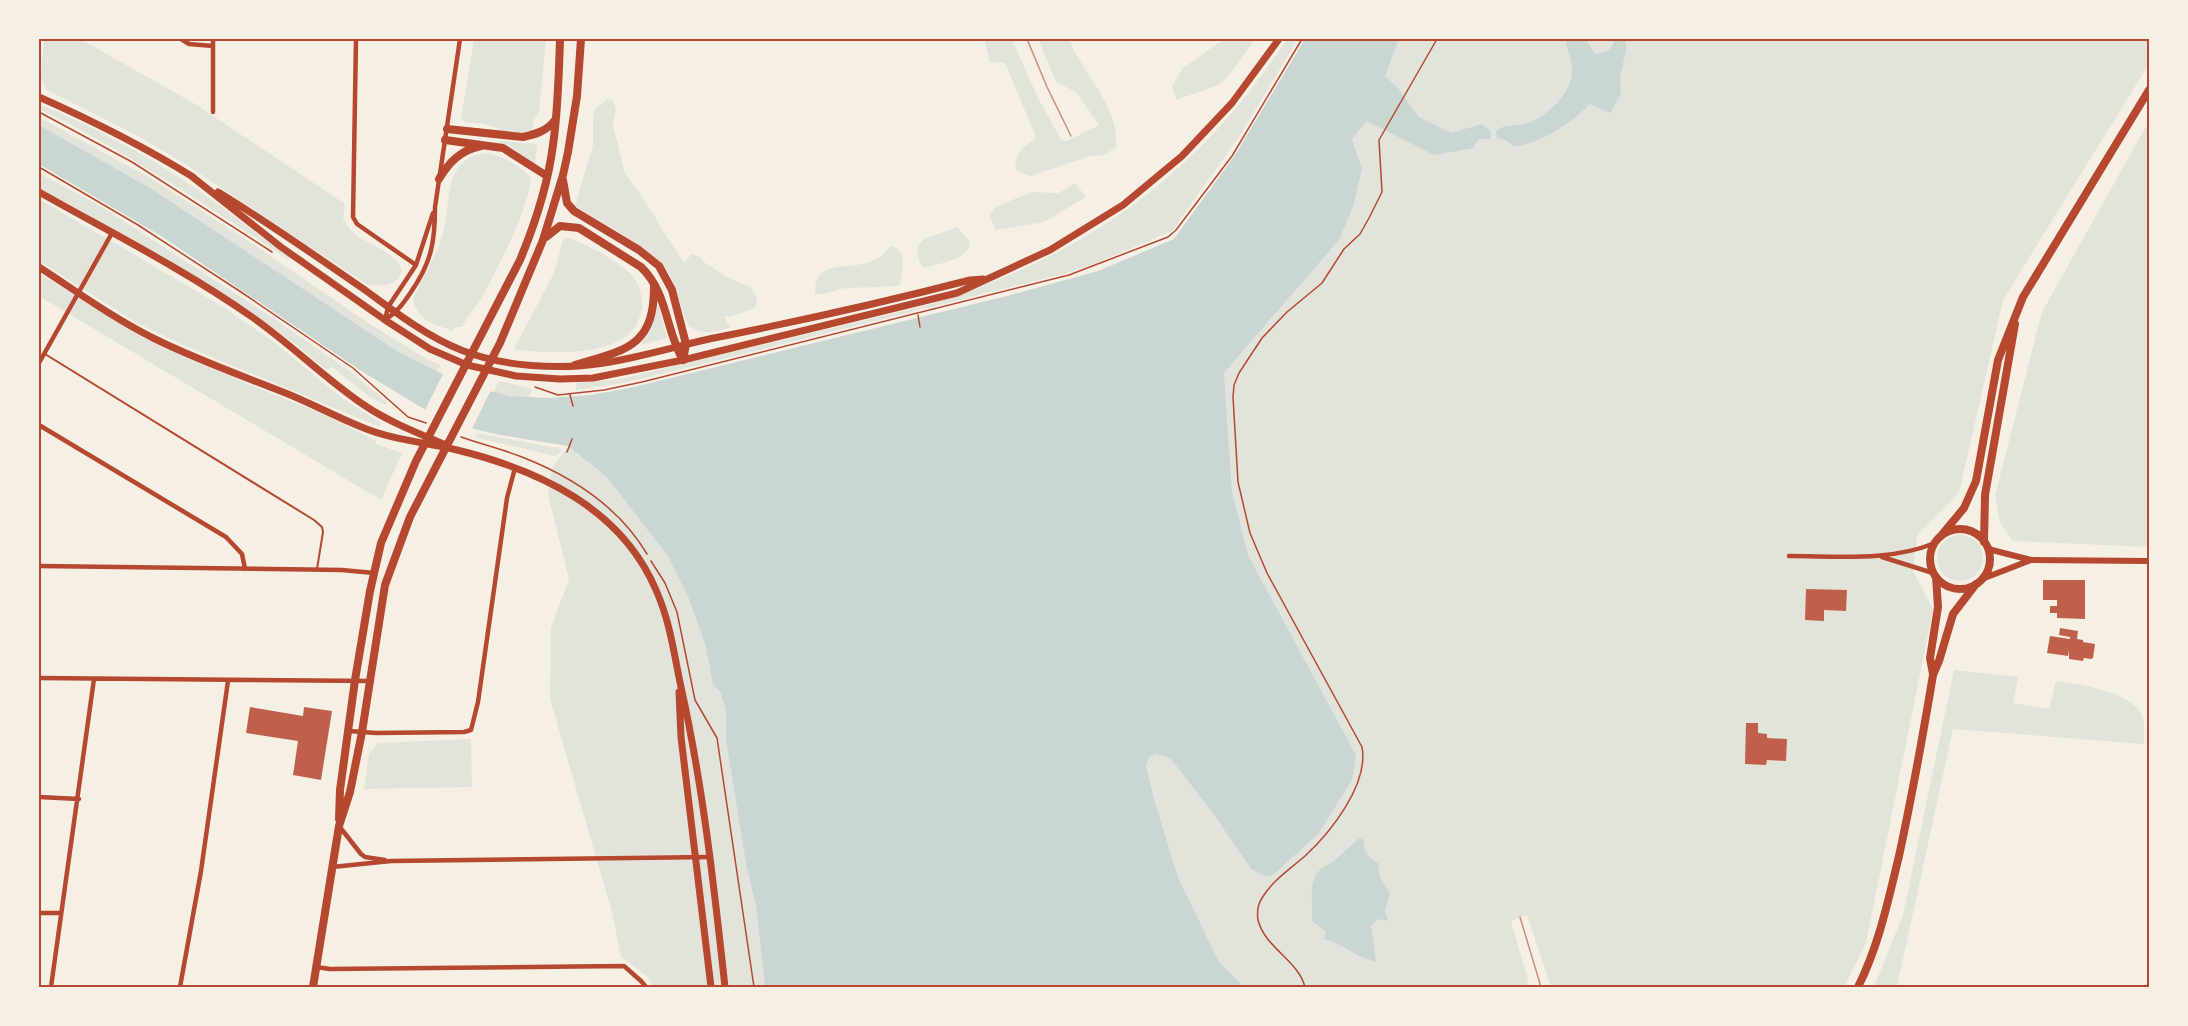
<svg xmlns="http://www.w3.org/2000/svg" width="2188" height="1026" viewBox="0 0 2188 1026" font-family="'Asap Condensed',sans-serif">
	<rect width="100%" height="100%" fill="#f6efe4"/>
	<!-- green -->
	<path fill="#e2e4dc" d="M44 39H80L195 104 345 204 343 218C346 224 350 230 355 234 370 246 395 251 402 270 398 286 383 287 368 285L185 164 138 136 47 90 43 84 41 77Z
		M474 39H546L539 112 534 120 532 130C515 135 509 133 494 127 485 123 474 123 465 122L461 118Z
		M984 39H1012L1038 98 1062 141 1069 140 1099 125 1076 92 1056 82 1038 39H1069C1083 75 1120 106 1116 147L1105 155 1090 156 1030 176 1017 171 1015 162 1020 151 1036 137 1005 63 990 62Z
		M1224 39H1255L1227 78 1216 86 1176 100 1172 87 1182 69Z
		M1287 39H1298L1241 134 1172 231 1097 263 1067 273 703 364 618 384 576 390V383L616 380 932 304C1088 254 1197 176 1287 39Z
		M1399 39H2149V64L2003 300 1959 493 1917 535 1913 571 1933 609 1866 943 1844 987H1551L1527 915 1511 921 1530 987H1244L1219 962 1178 877 1154 799 1146 766 1149 757 1157 754 1171 759 1214 815 1251 869 1356 755 1248 555 1232 491 1224 373 1339 240 1362 169 1352 139 1367 121Z
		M607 99 613 101 616 109 613 125 625 173 653 213 661 228 684 263 692 254 700 257 705 263 725 276 750 287 757 297 755 308 731 317 724 316 730 328C717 331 703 336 691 327 681 319 679 284 666 269 647 245 602 223 575 206L593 145V115L595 109Z
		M39 104C91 126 142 152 189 184 224 207 256 233 289 258L288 259C207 206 126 151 39 109Z
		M39 117 154 180 259 248 368 323 429 360 440 365 438 371H434L400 353 155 191 39 125Z
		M2149 121V547L2013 541 2000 523 1995 496 2042 312Z
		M500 141 537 144 535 164 500 143Z
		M486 153C502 155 521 166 531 179 525 218 504 253 487 288 480 302 469 313 462 327H456L452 331C433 323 419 322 413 300 421 279 434 261 441 241 453 209 439 158 486 153Z
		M39 173 102 207 276 320 348 370 387 402 386 405 371 398 332 367 327 370C310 357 294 342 276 330 202 277 120 231 39 188Z
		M1075 183 1086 197 1044 222 995 230 990 215 996 207 1031 192 1059 193Z
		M39 199 220 305 274 342 343 399 381 423 380 427 183 345 137 323 39 261Z
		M957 227 970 241C971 260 937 264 923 268L919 261 917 247 924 239Z
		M568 238C584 242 624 264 634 278 646 293 644 320 630 333 606 356 545 354 514 349L554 273 563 240Z
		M890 246C909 248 902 273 900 285 882 288 865 287 847 288 836 289 827 295 815 294 815 289 815 281 819 276 831 258 871 276 890 246Z
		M39 273 143 338 190 360 322 414 375 440 376 444 402 453 381 500 39 296Z
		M658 304 667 338 640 345 651 329Z
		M499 381 527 387 532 390 528 398 493 393Z
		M478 433 550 447H557L562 451 555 456 478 438 475 435Z
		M568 446 607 477 639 516 667 555 689 599 706 647 713 685 720 692 726 709V740L746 864 756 906 765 987H653L648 977 621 957 612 912 550 699 551 628 569 579 548 495 552 468Z
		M1937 558a23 23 0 1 1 46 0a23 23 0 1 1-46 0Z
		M1954 670 2018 677 2013 703 2049 709 2056 681C2080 685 2129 690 2142 715 2145 723 2144 735 2144 744L1953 729 1897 987H1874L1903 915Z
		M471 739 472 787 364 789 369 754 378 743Z"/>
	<!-- water -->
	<path fill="#c9d6d2" d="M1305 39H1399L1385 76 1398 88 1419 117 1451 133 1482 124 1490 131 1491 139H1479L1473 148 1434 155 1367 121 1352 139 1362 169 1353 207 1339 240 1224 373 1232 491 1248 555 1356 755 1352 780 1319 833 1273 875 1265 876 1251 869 1214 815 1171 759 1157 754 1149 757 1146 766 1154 799 1178 877 1219 962 1244 987H765L756 906 746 864 726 740V709L720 692 713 685 706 647 689 599 667 555 607 477 568 446 500 435 474 429 446 421 419 406 363 372 161 236 39 164V125L155 191 400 353 465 385 510 396 548 398 591 395 634 387 1007 296 1098 271 1174 239 1235 155Z
		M1565 39H1586L1595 54C1606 53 1612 50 1615 39H1626V51L1620 76 1621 94 1610 113 1590 104C1572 122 1538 146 1513 146L1506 140 1497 138 1496 131C1504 124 1518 126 1528 123 1548 115 1571 95 1572 71 1572 61 1567 49 1565 39Z
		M1360 838 1364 841C1362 853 1370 858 1379 864 1376 875 1384 884 1390 893L1385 911 1388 921 1378 919 1371 926 1376 962C1357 958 1344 944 1324 939L1326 932 1312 921C1313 908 1310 895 1313 883 1316 868 1326 867 1335 860 1344 853 1350 845 1360 838Z"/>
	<!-- pier -->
	<path fill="#f6efe4" d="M444 372 466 383 491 390 471 431 445 423 424 412Z"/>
	<!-- building -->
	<path fill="#bf614a" d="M2043 580H2085V619L2057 618V613H2050V606H2057V600H2043Z
		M1806 589 1847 590 1846 611 1824 610V621L1805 620Z
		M2060 628 2078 631 2077 639 2083 640V642L2095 644 2093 658 2091 659 2084 658 2083 661 2069 659V650L2068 656 2047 653 2050 636 2070 639V637L2059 635Z
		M250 707 303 716 304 707 332 711 321 780 293 775 298 741 246 733Z
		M1746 723H1758V733L1767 734V738L1787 739 1786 761 1767 760 1766 765 1745 764Z"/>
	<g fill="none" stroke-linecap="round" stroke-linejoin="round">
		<!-- path -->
		<path stroke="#b5482f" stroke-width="1.5" d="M39 112 132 162 272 252
			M39 167 138 225 241 292 353 368 408 417 426 423
			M918 315 920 327
			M535 387 558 395 604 390 642 382 1069 275 1168 237 1176 230 1232 156 1302 39
			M570 395 573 406
			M461 437C481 444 502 449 522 457 573 477 619 507 647 554
			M567 452 572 439
			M651 561 665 583 677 612 695 700 717 738 754 987
			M1305 987C1298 960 1265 948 1258 920 1257 913 1258 904 1262 898 1272 881 1290 869 1305 856 1331 832 1369 784 1362 747L1267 573 1250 533 1238 482 1233 397 1234 385 1239 373 1262 338 1287 312 1322 283 1344 249 1360 234 1369 218 1382 192 1379 140 1437 39"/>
		<!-- service -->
		<path stroke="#b5482f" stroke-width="2" d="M45 354 314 520 322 527 323 532 317 569"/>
		<!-- minor -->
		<path stroke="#b5482f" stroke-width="4.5" d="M181 39 189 44 213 46
			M213 39V112
			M356 39 353 217 357 224 416 265
			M385 320C397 312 403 304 411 292 431 263 435 243 435 207L460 39
			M385 320 388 307 416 265 433 213
			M39 363 112 233
			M39 425 226 537 242 554 245 569
			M1789 556C1839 556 1888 562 1935 543
			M1882 557 1933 573
			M39 566 342 570 374 573
			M39 678 370 681
			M349 731 376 733 464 732 471 730 478 702 507 498 515 468
			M39 797 79 799
			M339 826 361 854 365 857 385 860
			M332 867 391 861 710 857
			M39 913H61
			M316 967 330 969 624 966 641 981 646 987
			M51 987 94 679
			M180 987 201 871 228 681"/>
		<!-- tertiary -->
		<path stroke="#b5482f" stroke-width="6" d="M1988 549 2031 560 2149 561
			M1982 579 2031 560"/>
		<!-- secondary -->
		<path stroke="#b5482f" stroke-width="7" d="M39 97C93 121 143 146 193 177
			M190 175 281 247 385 320 430 349 467 365 516 376 560 379 593 378 683 360 957 293 1050 250 1123 205 1182 156 1232 103 1279 39
			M39 192C110 232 185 270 252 317 291 344 324 378 364 405 389 422 418 433 446 445
			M218 192C269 223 317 257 365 290 395 312 426 336 461 350 503 367 560 370 604 363 641 357 677 346 714 338 800 321 885 302 970 280L983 279
			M39 267C76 291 113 318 153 338 197 360 243 376 288 394 312 404 335 416 359 426 391 440 424 442 457 450 539 470 621 508 656 590 670 621 674 654 681 687 703 786 714 886 725 987
			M679 692 681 737 711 987"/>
		<!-- primary -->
		<path stroke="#b5482f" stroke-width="8" d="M447 129 523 137C536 134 547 131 555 120
			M445 140 503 148 547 176
			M439 179C449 162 461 150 481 146
			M563 180 567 203 574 211 639 250 659 266 672 290 686 344 683 360
			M546 237 560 226 579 228 641 267C668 293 665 329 683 360
			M575 365C627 350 655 346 654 284
			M1930 559a30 30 0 1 1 60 0a30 30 0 1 1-60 0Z
			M1940 537 1964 508 1976 481 1998 360 2023 297 2149 90
			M1984 542 1985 495 2015 324
			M1933 674 1930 658 1938 607 1936 577
			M339 819 340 790 355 680 370 591 381 543 416 461 520 260C535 224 548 184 553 145 558 110 559 74 560 39
			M313 987 339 826 350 792 362 732 385 585 410 517 500 343 543 240 563 175 568 152 577 96 581 39
			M1858 987C1879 945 1888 901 1899 856 1912 796 1923 735 1933 675L1939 661 1953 614 1976 584"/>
		<!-- tram -->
		<path stroke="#cf8b77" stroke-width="1.5" d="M1027 39 1047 87 1071 136
			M1520 917 1541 987"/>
	</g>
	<!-- border -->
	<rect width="2188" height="1026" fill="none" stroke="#f6efe4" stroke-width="81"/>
	<rect x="40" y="40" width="2108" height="946" fill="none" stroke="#b5482f" stroke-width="2"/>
</svg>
